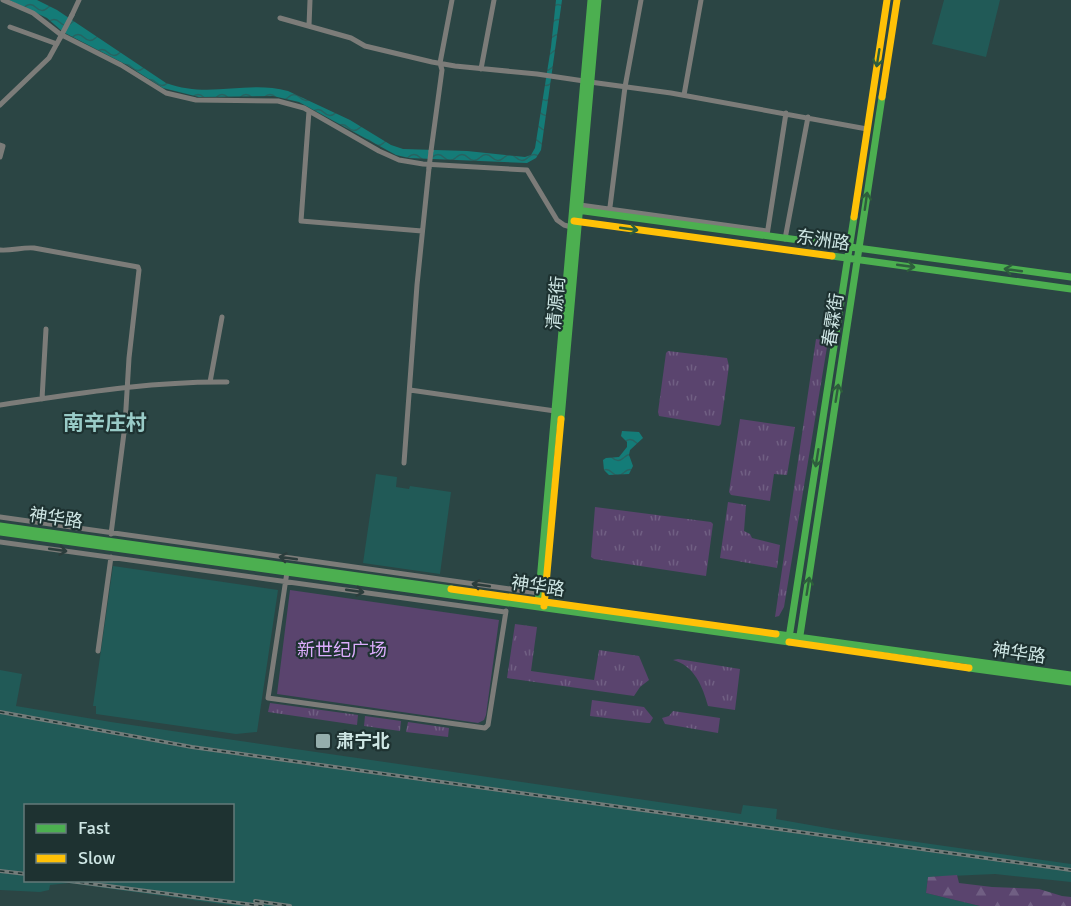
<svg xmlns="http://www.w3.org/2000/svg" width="1071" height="906" viewBox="0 0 1071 906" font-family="Signika,'Noto Sans SC',sans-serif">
	<defs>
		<pattern id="grass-tufts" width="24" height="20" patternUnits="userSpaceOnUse" patternTransform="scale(1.5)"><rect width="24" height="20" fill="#5a446e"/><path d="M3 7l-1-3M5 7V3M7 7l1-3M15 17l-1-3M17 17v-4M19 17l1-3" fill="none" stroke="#705f83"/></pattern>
		<pattern id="forest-firs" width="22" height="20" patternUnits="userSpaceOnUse" patternTransform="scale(1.5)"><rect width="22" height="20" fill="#5a446e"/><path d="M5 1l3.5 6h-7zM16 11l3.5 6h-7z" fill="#705f83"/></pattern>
		<pattern id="water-waves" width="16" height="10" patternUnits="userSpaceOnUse" patternTransform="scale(1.5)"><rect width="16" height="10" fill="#147c78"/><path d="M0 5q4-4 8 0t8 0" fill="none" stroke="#276361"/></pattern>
	</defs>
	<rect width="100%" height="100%" fill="#2b4544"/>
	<!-- built -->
	<path fill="#215a57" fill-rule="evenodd" d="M944 0H1000L986 57 932 44Z
		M376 474 397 477 396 487 409 489 410 486 451 492 440 574 363 563Z
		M113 566 278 590 257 732 236 734 96 714V706H93Z
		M0 670 22 674 16 706 111 722 741 814 743 805 777 809 776 819 861 834 1071 864V882L995 874 928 877 926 893 980 906H236L69 883 50 885 49 890 40 892 0 890ZM26 806H232V880H26Z"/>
	<!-- grass -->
	<path fill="url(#grass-tufts)" d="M816 339 828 341 784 607 779 616 775 617Z
		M668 351 727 358 729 366 721 424 719 426 659 416 658 412 666 353Z
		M740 419 795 427 787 475 774 474 770 501 731 495 729 492Z
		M728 502 746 505 744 531 750 534 752 538 780 545 777 568 720 558Z
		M595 507 711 522 713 524 706 576 594 559 591 557Z
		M515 624 537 627 531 671 594 680 599 650 639 656 649 680 640 687 634 696 507 678Z
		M678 659 740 669 735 710 708 706C703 687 694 665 673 660Z
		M592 700 644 707 653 718 650 723H647L590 716Z
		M270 703 358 715 357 725 268 712Z
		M673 711 720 718 718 733 665 724 662 718 669 716Z
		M365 716 401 721 400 731 364 726Z
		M408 722 449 728 448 737 406 732Z"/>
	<!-- forest -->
	<path fill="url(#forest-firs)" d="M957 875 959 883 992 887 1039 889 1062 896 1071 897V906H980L926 893 928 877Z"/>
	<!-- park -->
	<path fill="#5a446e" d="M290 590 499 620 486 715 484 720 478 723 277 694Z"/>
	<!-- water -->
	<path fill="url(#water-waves)" d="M9 0H37L57 10 166 83C209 99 246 80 288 91L350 120 391 145 403 149 467 151 525 157 531 155 535 148 551 47 556 0H562L541 150 536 158 527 163 409 158 396 155 299 102 273 96 199 97 163 88 127 65 63 32 47 18Z
		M622 431 639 432 643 438 630 450 629 455 633 466 629 474 609 475 604 470 603 460 606 458 619 457 627 447V442L621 436Z"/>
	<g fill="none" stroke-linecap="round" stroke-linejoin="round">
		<!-- street -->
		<path stroke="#7c7c79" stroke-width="5" d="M3 0 33 13 60 34 121 65 166 93 196 100 278 101 304 108 379 151 399 160 423 164 527 170 557 220 564 225 571 227
			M72 15 79 0
			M280 18 351 38 365 46 432 62 455 66 537 74 584 81
			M309 26 310 0
			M10 27 57 44
			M481 69 494 0
			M590 82 671 93 867 129
			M684 95 701 0
			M0 105 49 58 60 38
			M309 111 301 221 422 231
			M0 145 3 146 0 157
			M431 151 442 70 440 63 452 0
			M580 205 767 231
			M609 215 625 87 641 0
			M767 235 786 113
			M785 239 808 117
			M0 250C12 251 22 247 34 248L138 267 139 270 129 358 125 425 111 534
			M210 382 222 317
			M410 390 555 411
			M42 399 46 329
			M0 405C75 394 151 381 227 382
			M404 463 417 285 429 168
			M0 517 539 593
			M0 542 505 612
			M287 572 268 698 485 728 488 725 506 611
			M98 651 111 557"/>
		<!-- fast -->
		<path stroke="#4caf50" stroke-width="7" d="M577 210 1071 277
			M832 256 1071 289
			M561 419 598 0
			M0 526 451 589
			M0 532 789 642
			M538 604 591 0
			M776 634 1071 675
			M789 638 854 217
			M799 642 882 97
			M969 668 1071 682"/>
		<!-- slow -->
		<path stroke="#ffc107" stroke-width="7" d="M882 97 897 0
			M854 217 887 0
			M574 221 832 256
			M451 589 776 634
			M544 606 561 419
			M789 642 969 668"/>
		<!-- rail casing -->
		<g stroke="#737c7a" stroke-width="4">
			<path id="rail" d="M0 712 192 747 1071 870
				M0 871 26 874
				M62 880 262 906
				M255 901 290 906"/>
		</g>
		<!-- rail -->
		<use href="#rail" stroke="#1e3231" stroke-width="1.5" stroke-dasharray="4.5" stroke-linecap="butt"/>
		<!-- street-bridge -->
		<path stroke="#7c7c79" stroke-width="5" d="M60 38 72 15
			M429 168 431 151"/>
	</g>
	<!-- one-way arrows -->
	<defs><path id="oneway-shaft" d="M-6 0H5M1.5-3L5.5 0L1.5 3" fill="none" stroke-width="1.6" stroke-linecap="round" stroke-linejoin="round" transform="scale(1.5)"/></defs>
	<g stroke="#2e5e3c">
		<use href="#oneway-shaft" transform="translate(878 58) rotate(99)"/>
		<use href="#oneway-shaft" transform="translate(866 201) rotate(-82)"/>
		<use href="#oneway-shaft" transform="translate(629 229) rotate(8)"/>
		<use href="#oneway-shaft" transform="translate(906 266) rotate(8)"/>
		<use href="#oneway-shaft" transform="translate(1013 270) rotate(-172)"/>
		<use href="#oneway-shaft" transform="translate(837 393) rotate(-81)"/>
		<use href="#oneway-shaft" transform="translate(817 458) rotate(99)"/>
		<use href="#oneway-shaft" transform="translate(808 586) rotate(-81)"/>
	</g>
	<g stroke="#2c3d3c">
		<use href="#oneway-shaft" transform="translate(58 550) rotate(8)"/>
		<use href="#oneway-shaft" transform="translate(288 558) rotate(-172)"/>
		<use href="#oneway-shaft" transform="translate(481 585) rotate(-172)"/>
		<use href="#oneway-shaft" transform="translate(355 591) rotate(8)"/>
	</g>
	<!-- markers -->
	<rect fill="#95aeac" stroke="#1e3231" stroke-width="2" x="315" y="733" width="16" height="16" rx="3"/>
	<g text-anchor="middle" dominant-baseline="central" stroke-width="4.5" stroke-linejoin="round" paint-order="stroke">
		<!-- street labels -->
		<g font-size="18" fill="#cee6e4" stroke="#1e3231">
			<text transform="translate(823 240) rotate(8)">东洲路</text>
			<text transform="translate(556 303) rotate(-85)">清源街</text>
			<text transform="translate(833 320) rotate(-81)">春霖街</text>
			<text transform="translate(56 518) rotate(8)">神华路</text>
			<text transform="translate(538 586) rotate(8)">神华路</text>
			<text transform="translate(1019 653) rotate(8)">神华路</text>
		</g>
		<!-- park labels -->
		<g font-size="18" fill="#dcadfd" stroke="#1e3231">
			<text x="342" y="650">新世纪广场</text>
		</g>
		<!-- poi labels -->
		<g font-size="18" font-weight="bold" fill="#cee6e4" stroke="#1e3231" text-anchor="start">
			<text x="336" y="741">肃宁北</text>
		</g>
		<!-- quarter labels -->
		<g font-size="21" font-weight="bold" fill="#99cbc7" stroke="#1e3231">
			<text x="105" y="423">南辛庄村</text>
		</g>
	</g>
	<!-- legend -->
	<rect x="24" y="804" width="210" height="78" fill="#1e3231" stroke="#647a79" stroke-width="1.5"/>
	<rect x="36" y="824" width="30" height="9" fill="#4caf50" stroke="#647a79" stroke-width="1.5"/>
	<text x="78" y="834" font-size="18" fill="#cee6e4">Fast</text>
	<rect x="36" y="854" width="30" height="9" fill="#ffc107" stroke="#647a79" stroke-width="1.5"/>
	<text x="78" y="864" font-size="18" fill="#cee6e4">Slow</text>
</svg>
